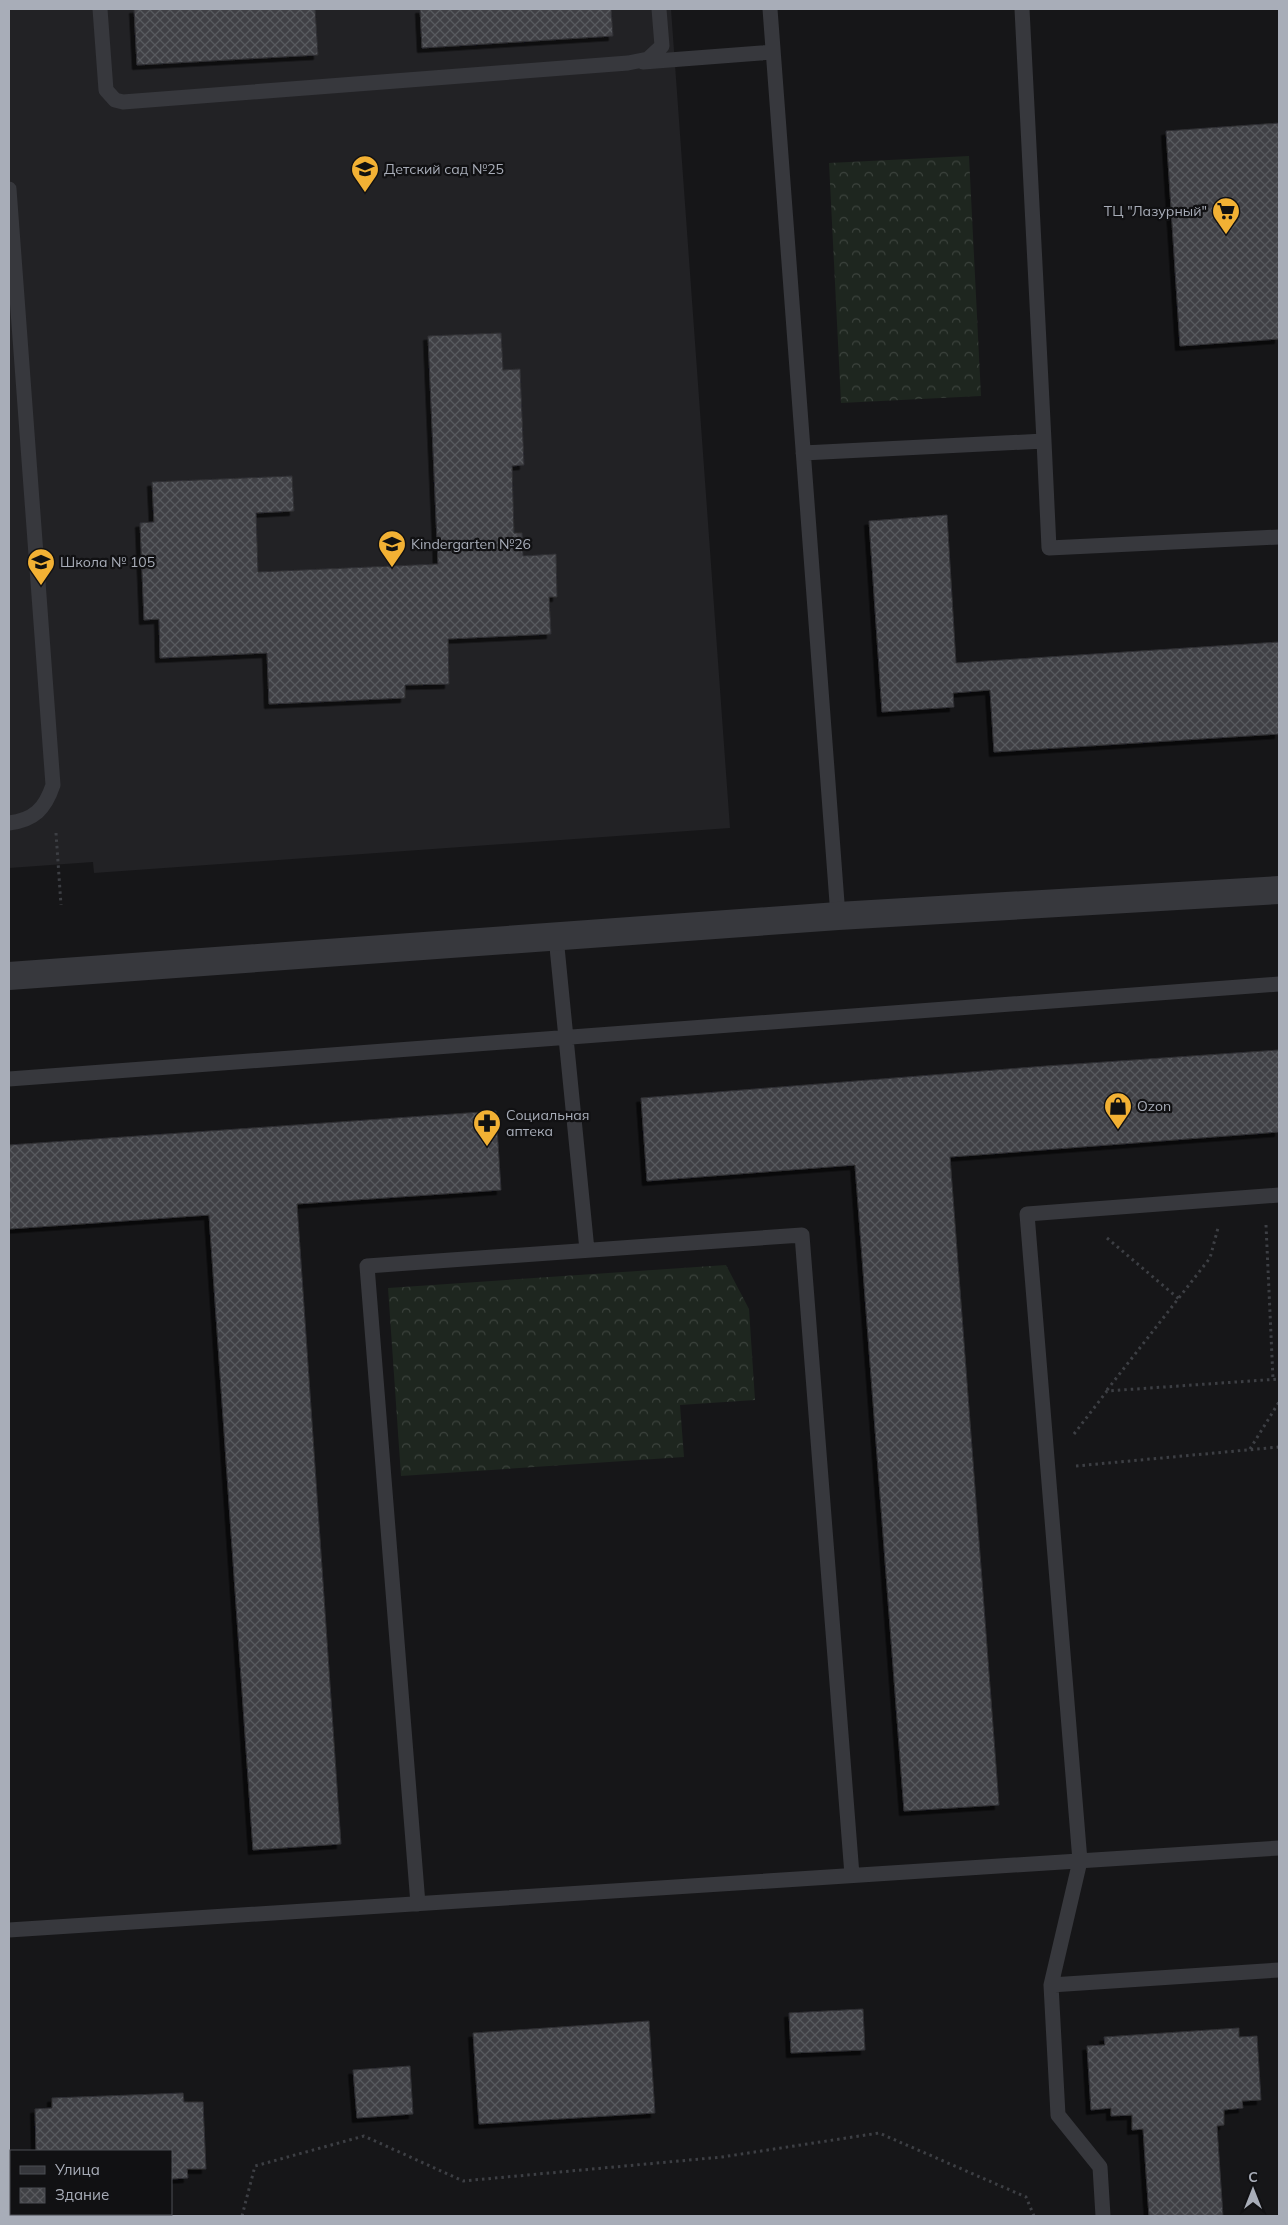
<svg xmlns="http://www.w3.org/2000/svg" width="1288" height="2225" viewBox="0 0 1288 2225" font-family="Mulish,sans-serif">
	<defs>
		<pattern id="forest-crowns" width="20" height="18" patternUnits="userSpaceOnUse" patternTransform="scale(1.25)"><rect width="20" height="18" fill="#1e261f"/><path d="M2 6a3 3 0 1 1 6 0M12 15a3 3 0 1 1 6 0" fill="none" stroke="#3c433d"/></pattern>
		<pattern id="building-cross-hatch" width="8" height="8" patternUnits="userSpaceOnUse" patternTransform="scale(1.25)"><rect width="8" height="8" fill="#404145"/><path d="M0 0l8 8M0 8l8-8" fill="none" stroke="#595a5e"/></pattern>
		<filter id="shadow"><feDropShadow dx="-4.5" dy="4.5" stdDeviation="0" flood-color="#0009"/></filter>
	</defs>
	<rect width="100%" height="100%" fill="#161618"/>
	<!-- built -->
	<path fill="#222225" d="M9 9H671L730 828 94 873 93 862 9 868Z"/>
	<!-- forest -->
	<path fill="url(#forest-crowns)" d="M969 156 981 396 841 403 829 163Z
		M726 1265 749 1309 755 1400 680 1405 684 1457 401 1476 388 1288Z"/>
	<!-- building -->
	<path fill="url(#building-cross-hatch)" stroke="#303034" filter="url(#shadow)" d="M134 9H315L318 55 137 65Z
		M420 9H611L613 36 422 48Z
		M1279 123V339L1180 346 1166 131Z
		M501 333 503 370 520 369 524 465 512 466 514 533H522L523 556 556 554 557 597H549L551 634 448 639 449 684 405 685V698L269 704 267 653 160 658 159 619 144 620 140 523 154 522 152 482 292 476 294 511 256 513 258 572 438 564 428 336Z
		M947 515 956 663 1279 642V734L994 752 990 690 953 693 954 707 882 712 869 521Z
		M1279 1050V1132L950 1157 999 1805 904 1811 855 1165 647 1181 641 1098 1046 1066Z
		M496 1111 501 1190 297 1204 341 1844 253 1850 209 1215 9 1229V1145Z
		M863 2009 865 2050 791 2053 789 2013Z
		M649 2021 655 2113 479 2124 473 2033Z
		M1239 2028V2037L1257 2036 1261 2100 1242 2101 1243 2108 1224 2110V2125L1217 2126 1223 2216H1149L1143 2129 1132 2130V2115L1111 2116V2108L1091 2110 1087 2046 1105 2045 1104 2037Z
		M410 2066 413 2114 357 2118 353 2070Z
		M183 2093 184 2102H203L206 2169H187L188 2178 171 2179V2151H36L35 2109 52 2108V2098Z
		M81 2214H170V2216H81Z"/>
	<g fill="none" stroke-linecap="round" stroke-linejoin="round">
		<!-- path -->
		<path stroke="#3d3f44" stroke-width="3" stroke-dasharray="2.5 4" stroke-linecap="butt" d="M56 833 61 905
			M1266 1225 1273 1379
			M1107 1238 1179 1299
			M1107 1390 1210 1258 1218 1228
			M1074 1434 1107 1391 1279 1379
			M1250 1449 1279 1402
			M1076 1466 1279 1447
			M242 2216 255 2166 364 2136 463 2181 722 2157 879 2133 1026 2197 1034 2216"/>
		<!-- lane -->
		<path stroke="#37383d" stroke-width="15" d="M100 9 106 90 115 100 123 102 628 63 648 59 662 46 659 9
			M770 9 838 916
			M643 62 773 52
			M9 189 53 785C45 809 34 820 9 823
			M1044 441 1049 548 1279 537
			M803 453 1044 441 1022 9
			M556 937 587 1250
			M9 1079 1279 984
			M1279 1195 1027 1214 1080 1861 1051 1985 1279 1970
			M418 1904 367 1266 802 1235 852 1875
			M9 1930 1279 1848
			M1051 1985 1058 2115 1100 2167 1103 2216"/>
		<!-- street -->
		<path stroke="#37383d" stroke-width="28" d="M9 976 838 916 1279 890"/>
	</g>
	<!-- icons -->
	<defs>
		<g id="school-pin" transform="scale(1.4375)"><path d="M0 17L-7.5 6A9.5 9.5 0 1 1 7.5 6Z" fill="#f2b134" stroke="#111113"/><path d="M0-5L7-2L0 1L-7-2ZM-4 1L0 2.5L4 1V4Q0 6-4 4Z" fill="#111"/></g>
		<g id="supermarket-pin" transform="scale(1.4375)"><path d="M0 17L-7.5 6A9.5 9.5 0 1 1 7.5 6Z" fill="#f2b134" stroke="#111113"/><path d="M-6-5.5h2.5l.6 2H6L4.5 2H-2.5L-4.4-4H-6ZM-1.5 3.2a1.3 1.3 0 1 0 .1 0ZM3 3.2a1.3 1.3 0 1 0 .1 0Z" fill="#111"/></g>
		<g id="shop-pin" transform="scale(1.4375)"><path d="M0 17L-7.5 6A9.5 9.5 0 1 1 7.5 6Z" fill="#f2b134" stroke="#111113"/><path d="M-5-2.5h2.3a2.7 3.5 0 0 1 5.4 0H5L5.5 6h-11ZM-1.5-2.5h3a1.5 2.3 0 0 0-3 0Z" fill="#111"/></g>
		<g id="pharmacy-pin" transform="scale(1.4375)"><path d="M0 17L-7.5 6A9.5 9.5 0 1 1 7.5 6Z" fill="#f2b134" stroke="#111113"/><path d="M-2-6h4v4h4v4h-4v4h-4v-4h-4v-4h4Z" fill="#111"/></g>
	</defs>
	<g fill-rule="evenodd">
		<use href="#school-pin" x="365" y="169"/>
		<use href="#supermarket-pin" x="1226" y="211"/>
		<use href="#school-pin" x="392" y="544"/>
		<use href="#school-pin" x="41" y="562"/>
		<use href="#shop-pin" x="1118" y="1106"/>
		<use href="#pharmacy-pin" x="487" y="1123"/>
	</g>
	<g text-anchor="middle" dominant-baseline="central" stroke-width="4.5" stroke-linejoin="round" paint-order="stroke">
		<!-- poi labels -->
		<g font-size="14" fill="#a8adb8" stroke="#111113" text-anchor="start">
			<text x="384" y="169">Детский сад №25</text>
			<text x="1207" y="211" text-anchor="end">ТЦ "Лазурный"</text>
			<text x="411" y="544">Kindergarten №26</text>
			<text x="60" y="562">Школа № 105</text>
			<text x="1137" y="1106">Ozon</text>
			<text x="506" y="1115">Социальная<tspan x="506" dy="16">аптека</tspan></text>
		</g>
	</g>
	<!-- border -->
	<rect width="1288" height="2225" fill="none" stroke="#a8adb8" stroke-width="20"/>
	<!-- legend -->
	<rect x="10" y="2150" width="162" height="65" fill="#111113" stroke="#4d4f55"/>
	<rect x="20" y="2166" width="25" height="8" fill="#37383d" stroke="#4d4f55"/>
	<text x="55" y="2175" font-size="15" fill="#a8adb8">Улица</text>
	<rect x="20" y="2188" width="25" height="15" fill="url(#building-cross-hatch)" stroke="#4d4f55"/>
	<text x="55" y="2200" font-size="15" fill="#a8adb8">Здание</text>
	<!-- north arrow -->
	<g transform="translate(1253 2190)" stroke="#111113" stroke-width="4" paint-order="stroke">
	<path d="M0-4L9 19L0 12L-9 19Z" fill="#a8adb8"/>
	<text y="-8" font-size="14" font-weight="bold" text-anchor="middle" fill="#a8adb8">С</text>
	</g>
</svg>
